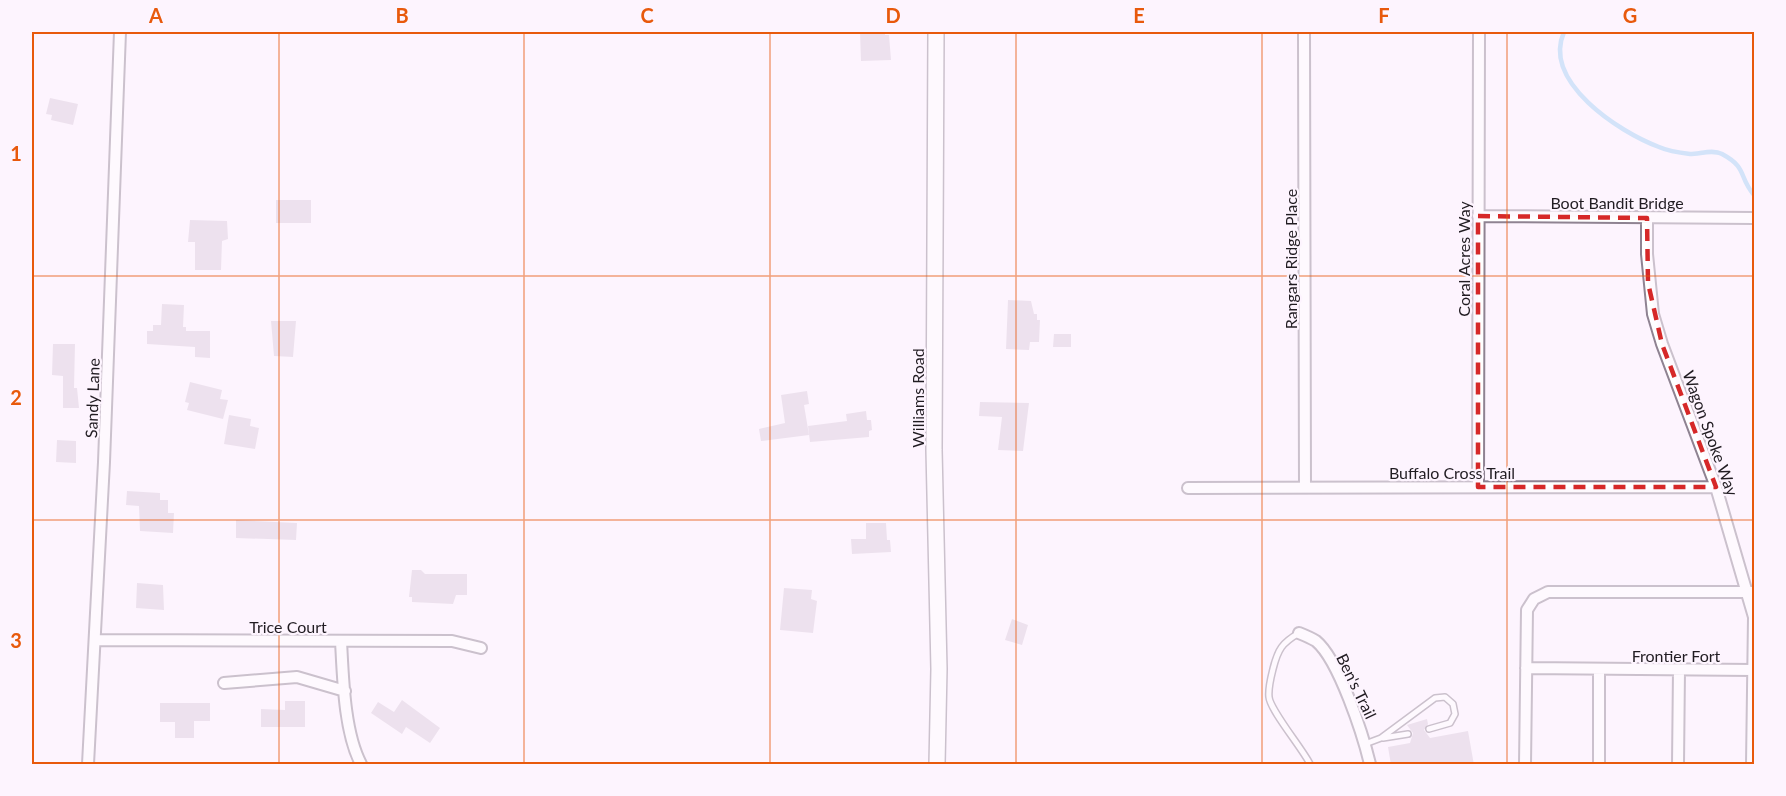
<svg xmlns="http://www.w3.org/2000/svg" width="1786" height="796" viewBox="0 0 1786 796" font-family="Lato,sans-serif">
	<rect width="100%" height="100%" fill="#fdf4fe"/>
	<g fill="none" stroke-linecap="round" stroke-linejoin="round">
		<!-- stream -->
		<path stroke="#9fcef4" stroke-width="4.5" d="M1564 32C1542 82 1619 132 1659 147 1668 151 1681 153 1690 154 1700 154 1713 149 1722 154 1748 168 1738 176 1754 195"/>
	</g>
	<!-- building -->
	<path fill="#d9cbdc" d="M860 32H885V35H889L891 60 861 61Z
		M50 98 78 104 73 125 51 120 52 115 46 114Z
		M276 200H311V223H276Z
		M190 220 227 221 228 239 222 241 221 270H195V242H188Z
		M1008 300 1031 301 1034 314H1037V320H1040L1039 342H1030L1029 350 1006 349Z
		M162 304 184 305 183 327H186V331H210V358L195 357V347L147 344V331H153V325H161Z
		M271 321H296L293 357 274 356Z
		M1054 334H1071V347H1053Z
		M53 344H75L74 388H77L79 408H63V376L52 375Z
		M190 382 222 390 220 399 228 400 223 419 187 410 189 403 185 402Z
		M807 391 809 404 804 405 809 435 761 441 759 429 785 423 781 395Z
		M980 402 1029 403 1023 451 998 450 1002 417 979 416Z
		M866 411 867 420H871L872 430 869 431V437L810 442 808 426 847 421 846 414Z
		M229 415 251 419 250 426 259 428 255 449 224 444Z
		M57 440 76 441V463L56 462Z
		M127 491 160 493V500H168V513H174L173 533 140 531 139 506 126 505Z
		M236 520 297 523 296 540 236 538Z
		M866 523H886L887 540H890L891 552 852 554 851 539H866Z
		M412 570H421L425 574H467V595H456L453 604 412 602V597H409Z
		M137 583 163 585 164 610 136 608Z
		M784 588 812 590 811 599 817 601 813 633 780 630Z
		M1012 619 1028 625 1022 645 1005 640Z
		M402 700 440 728 430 743 406 727 402 734 371 713 378 702 394 712Z
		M285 701H305V727H261V709L285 710Z
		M160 703H210V721H194V738H175V722H160Z
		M1427 719 1428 724 1424 730 1430 738 1468 731 1474 765H1391L1388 747 1410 743 1413 733 1407 725Z"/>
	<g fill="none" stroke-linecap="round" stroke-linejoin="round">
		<!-- lane casing -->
		<g stroke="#8f8392" stroke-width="8">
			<path id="lane" d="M1299 633C1282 643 1278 649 1273 669 1271 677 1268 688 1269 697 1270 710 1302 748 1310 764
				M1383 738 1408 734
				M1365 744 1381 738 1435 698 1445 697 1453 704 1455 714 1450 723 1429 729"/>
		</g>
		<!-- street casing -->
		<g stroke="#8f8392" stroke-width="14">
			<path id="street" d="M1304 32 1305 486
				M1478 216 1754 218
				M1647 218V254L1653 314 1662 344 1716 487 1754 617 1752 764
				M1478 487 1479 32
				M1188 488 1716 487
				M1299 633C1304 635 1311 638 1316 641 1339 660 1363 735 1370 764
				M95 640 452 641 481 648
				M341 641C343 677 344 732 361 764
				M1526 668 1753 670
				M224 683 297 677 345 691
				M88 764 104 462 120 32
				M1525 764 1527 610 1534 599 1548 592H1754
				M1599 764V670
				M1678 764 1679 670"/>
		</g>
		<!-- secondary casing -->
		<g stroke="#8f8392" stroke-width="18">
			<path id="secondary" d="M936 32 934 450 939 669 937 764"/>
		</g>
		<!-- lane -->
		<use href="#lane" stroke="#fff" stroke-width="5"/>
		<!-- street -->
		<use href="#street" stroke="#fff" stroke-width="10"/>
		<!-- secondary -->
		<use href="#secondary" stroke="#fff" stroke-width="15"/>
	</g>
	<!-- marked area -->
	<path d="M0 0H1786V796H0ZM1478 216 1647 218 1648 283 1662 344 1716 487H1478Z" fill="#fdf4fe" fill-opacity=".55" fill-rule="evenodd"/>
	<path fill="none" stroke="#d62828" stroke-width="4.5" stroke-dasharray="12 8" stroke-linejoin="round" d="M1478 216 1647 218 1648 283 1662 344 1716 487H1478Z"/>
	<!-- grid -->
	<path fill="none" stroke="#e8590c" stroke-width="1.5" stroke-opacity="0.55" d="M279 32V764M524 32V764M770 32V764M1016 32V764M1262 32V764M1507 32V764M32 276H1754M32 520H1754"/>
	<g text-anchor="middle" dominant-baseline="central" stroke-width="4.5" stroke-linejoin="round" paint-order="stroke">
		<!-- street labels -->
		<g font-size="16" fill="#211c22" stroke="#fdf4fe">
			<text x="1617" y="202">Boot Bandit Bridge</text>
			<text transform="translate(1290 259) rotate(-90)">Rangars Ridge Place</text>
			<text transform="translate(1463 259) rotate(-90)">Coral Acres Way</text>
			<text transform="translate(92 398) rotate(-88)">Sandy Lane</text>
			<text transform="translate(917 398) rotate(-90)">Williams Road</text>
			<text transform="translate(1711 433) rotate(70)">Wagon Spoke Way</text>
			<text x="1452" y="472">Buffalo Cross Trail</text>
			<text x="288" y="626">Trice Court</text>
			<text x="1676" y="655">Frontier Fort</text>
			<text transform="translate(1357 686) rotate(64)">Ben's Trail</text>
		</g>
	</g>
	<!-- border -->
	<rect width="1786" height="796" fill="none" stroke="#fdf4fe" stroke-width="66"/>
	<rect x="33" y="33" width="1720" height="730" fill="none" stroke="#e8590c" stroke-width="2"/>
	<g font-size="20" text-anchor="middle" font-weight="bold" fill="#e8590c">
		<text x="156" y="23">A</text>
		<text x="402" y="23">B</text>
		<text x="647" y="23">C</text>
		<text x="893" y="23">D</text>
		<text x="1139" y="23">E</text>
		<text x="1384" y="23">F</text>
		<text x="1630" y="23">G</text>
		<text x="16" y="161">1</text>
		<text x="16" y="405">2</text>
		<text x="16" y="648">3</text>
	</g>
</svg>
